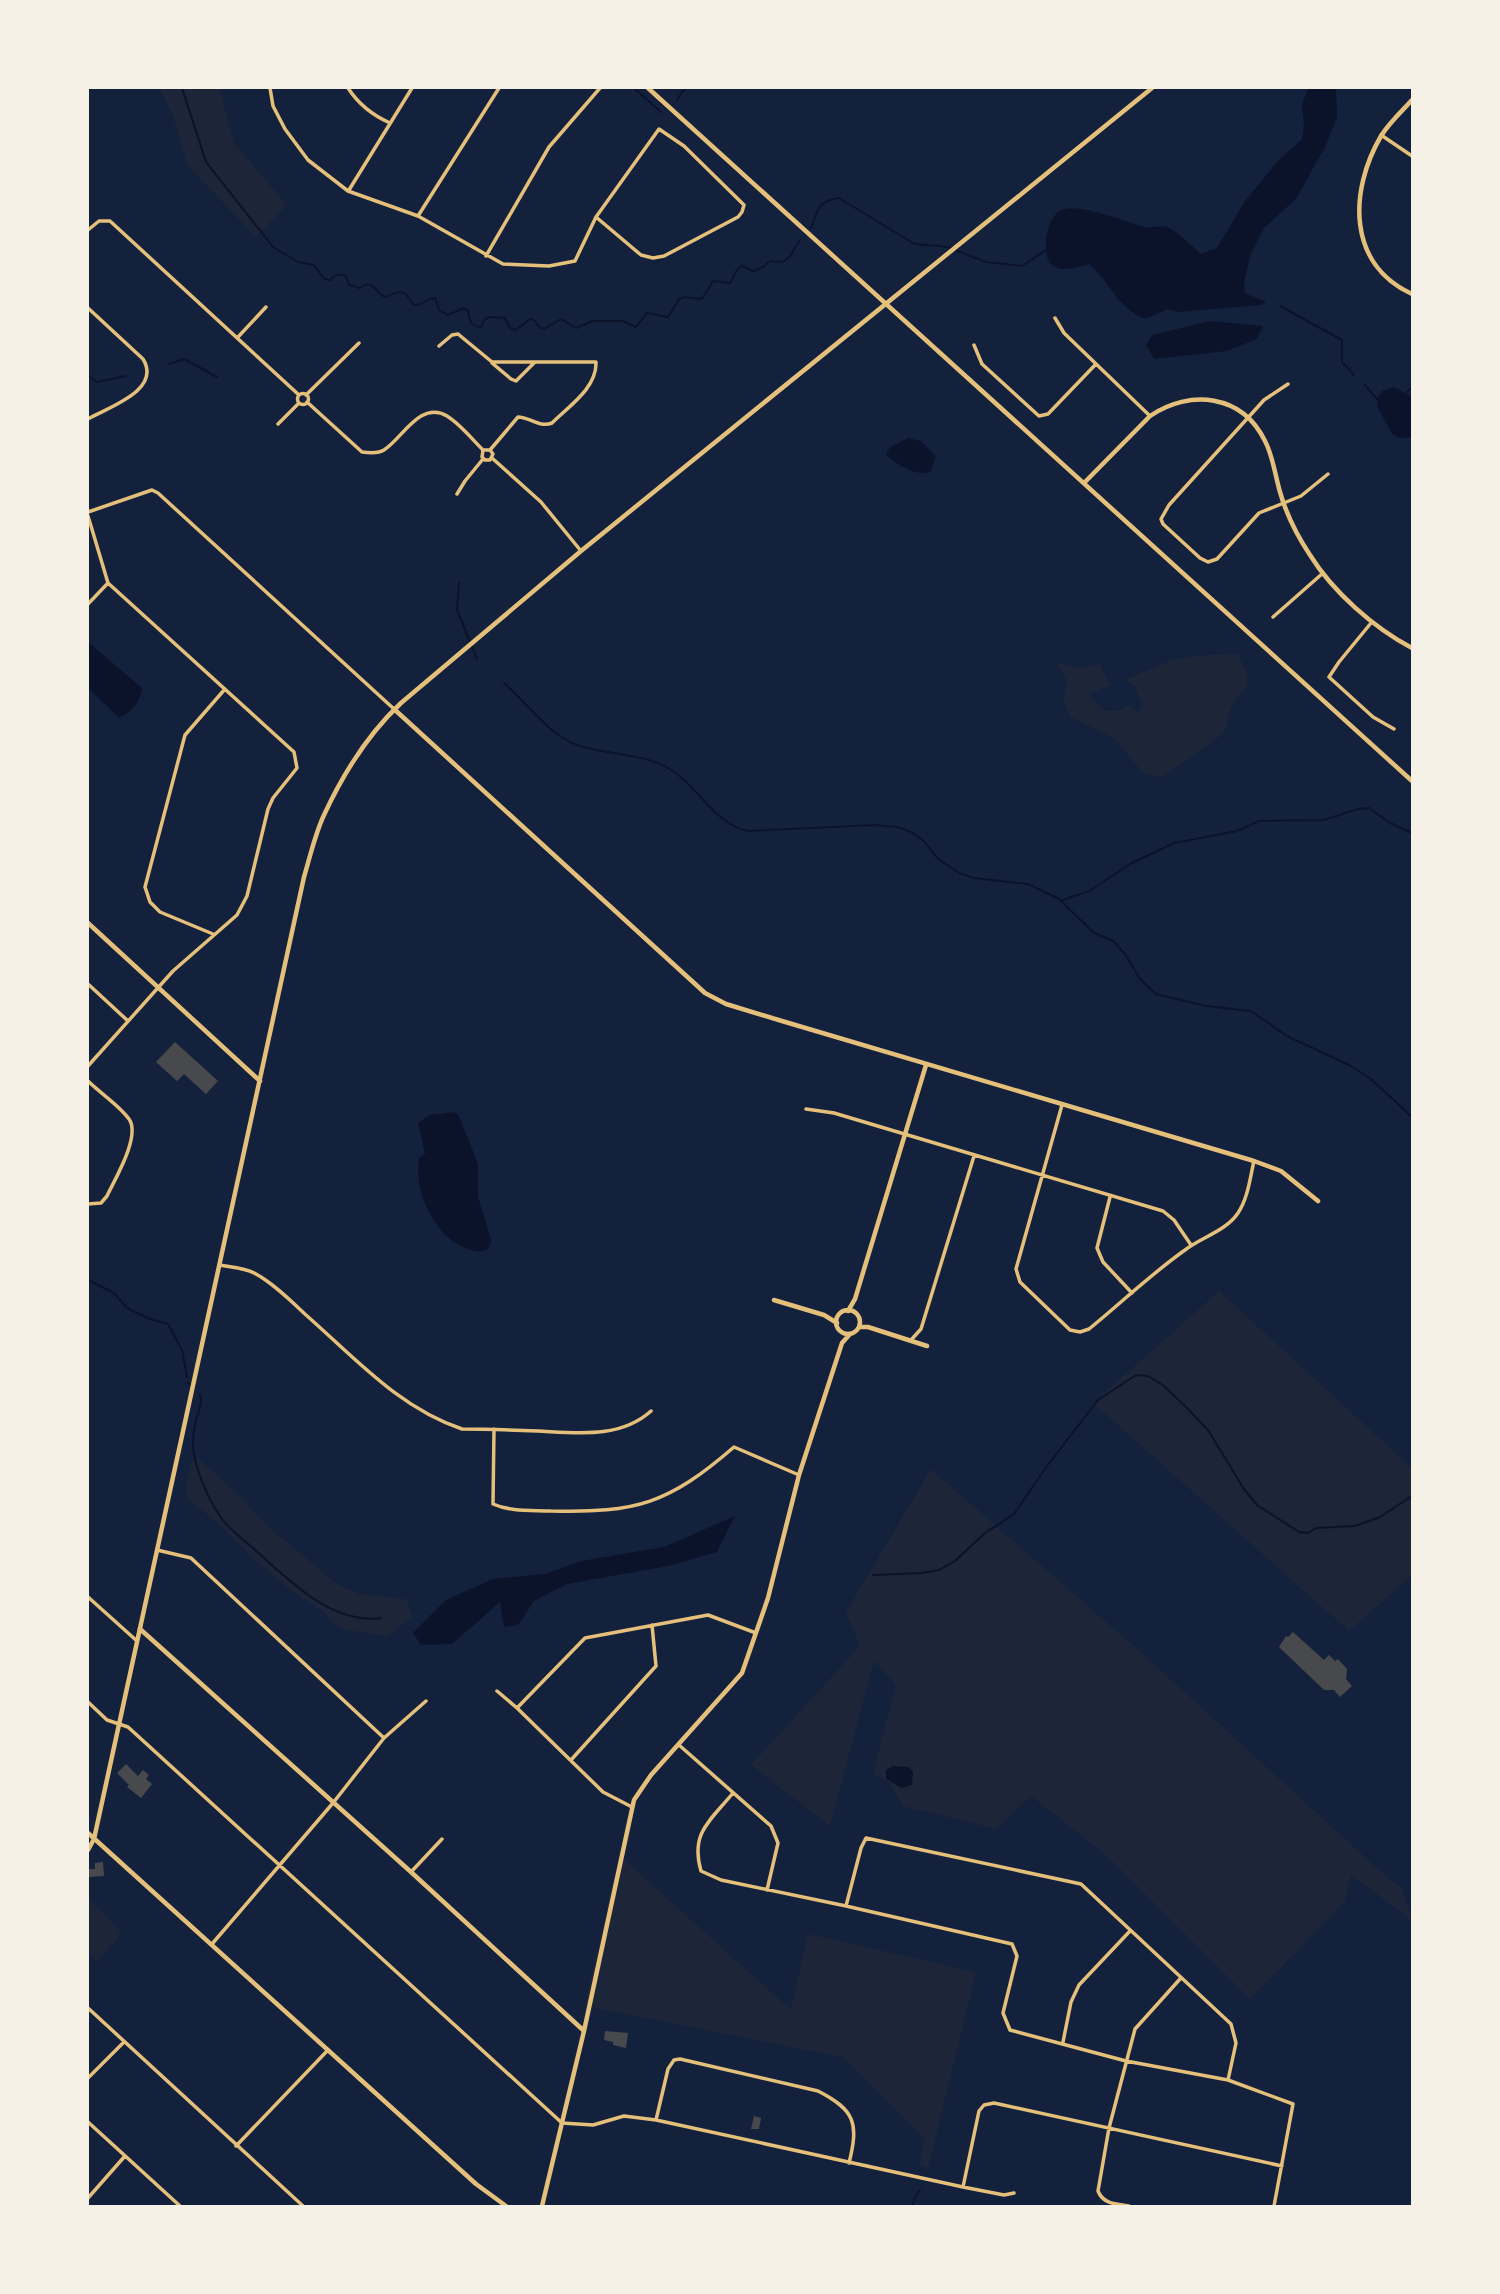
<svg xmlns="http://www.w3.org/2000/svg" width="1500" height="2294" viewBox="0 0 1500 2294" font-family="Helvetica,sans-serif">
	<rect width="100%" height="100%" fill="#14213d"/>
	<!-- green -->
	<path fill="#1d2539" d="M160 88H219L234 143 287 205 256 237 188 166 173 116Z
		M1237 654 1246 670 1247 684 1233 703 1223 734 1161 778 1142 772 1114 738 1070 717 1064 703 1067 681 1056 663 1081 668 1099 664 1110 685 1089 694 1104 711H1117L1130 705 1138 714 1142 704 1135 687 1125 680 1172 660 1206 655Z
		M1219 1291 1412 1468V1575L1349 1631 1093 1403Z
		M194 1457 198 1458 245 1501 268 1527 296 1549 336 1584 359 1594 406 1599 413 1616 388 1636 345 1630 334 1624 322 1610 296 1594 252 1558 223 1527 188 1499 186 1484Z
		M931 1469 1145 1656 1389 1879 1401 1887 1412 1920 1351 1875 1344 1903 1250 1999 1106 1855 1031 1796 996 1829 903 1806 890 1783 873 1773 896 1685 874 1661 830 1826 751 1765 860 1646 846 1612Z
		M619 1855 791 2010 808 1934 976 1972 928 2168 920 2166 924 2138 843 2057 585 2006Z
		M91 1901 122 1933 97 1962 88 1953V1903Z"/>
	<!-- water -->
	<path fill="#0b132b" d="M1308 88H1336L1337 117 1326 145 1296 199 1264 228 1250 256 1244 283 1245 293 1266 302 1261 305 1177 312 1168 309 1145 319C1114 305 1112 284 1089 264 1079 267 1062 273 1053 266 1040 256 1046 221 1058 212 1074 199 1126 223 1146 227 1153 228 1161 225 1167 227 1176 230 1193 247 1201 254L1217 248 1245 201 1276 163 1302 139 1304 124 1302 105Z
		M1210 321 1263 326 1257 339 1227 351 1154 359 1146 345 1152 335Z
		M1394 387 1412 397V437L1399 438 1392 434 1378 408 1377 399 1382 391Z
		M908 438 921 441 936 456 931 471C918 478 897 465 886 455L890 447Z
		M88 642 142 688C141 701 131 713 119 718L88 688Z
		M454 1112 459 1116 478 1164V1197L491 1239C491 1265 453 1244 444 1234 438 1226 430 1215 426 1206 419 1191 417 1174 419 1158L425 1154 418 1123 429 1115Z
		M735 1516 717 1552 668 1566 567 1584 534 1601 518 1625 504 1627 500 1602 452 1644 421 1645 413 1633 446 1600 493 1579 545 1574 581 1561 664 1547Z
		M893 1766 909 1767 913 1772 912 1785 902 1788 886 1779V1770Z"/>
	<g fill="none" stroke-linecap="round" stroke-linejoin="round">
		<!-- stream -->
		<path stroke="#0b132b" stroke-width="2" d="M182 88 206 162 273 247 298 262 314 265 324 279 330 280C336 274 338 273 346 276L349 285 360 288C374 278 374 292 385 297L398 292 405 293 414 305C423 305 427 298 435 298L439 310 448 315 464 308 468 311C470 321 470 326 481 327L485 319 490 317 505 318 510 328 516 330 530 319 534 320 539 327 544 329 561 319 576 328 593 321H622L636 327 647 313 668 317C683 296 673 295 702 299L713 281 730 283 737 270 742 266 753 271 763 267 770 261 783 262 790 256 800 240
			M634 88 661 112
			M677 100 685 88
			M811 228C818 210 818 201 839 198L913 243C926 247 938 244 950 248
			M955 250 986 262 1022 266 1046 250
			M1280 306 1342 340V362L1354 375
			M169 364 184 359 217 377
			M88 376 97 382 126 376
			M1365 385 1377 399
			M1407 392 1412 387
			M459 583 457 610 477 659
			M504 683C527 703 548 734 577 745 605 755 645 753 670 769 698 786 714 824 748 831L874 825 897 827 911 832 924 841 938 859 959 873 974 878 1028 884 1059 899 1094 933 1113 941 1125 954 1140 979 1156 994 1206 1006 1251 1011 1287 1036 1351 1066 1371 1079 1412 1117
			M1060 901 1089 891 1132 863 1174 843 1237 831 1259 821 1324 820 1358 809 1369 808 1390 823 1412 833
			M88 1280 114 1293 127 1308 150 1319 168 1324 182 1350 187 1377
			M187 1382 191 1385
			M200 1394C203 1406 197 1413 195 1425 192 1438 193 1454 197 1467 202 1483 210 1502 220 1516 229 1530 242 1538 254 1549 288 1579 331 1625 381 1618
			M873 1575 922 1573 939 1570 955 1561 985 1533 1014 1514 1047 1466 1098 1400 1136 1375 1148 1376 1164 1386 1186 1407 1208 1430 1244 1489 1257 1505 1299 1532 1308 1533 1316 1528 1355 1526 1380 1517 1412 1496
			M912 2206 915 2197 920 2190"/>
	</g>
	<!-- building -->
	<path fill="#48494c" d="M175 1042 218 1081 206 1094 184 1074 177 1081 156 1062Z
		M1293 1632 1324 1660 1329 1655 1335 1661 1338 1659 1347 1669 1346 1679 1352 1686 1340 1697 1334 1690H1324L1279 1647 1286 1636 1288 1637Z
		M126 1764 138 1776 143 1770 149 1775 146 1779 152 1784 141 1798 127 1787 129 1785 117 1773Z
		M103 1862 104 1876 89 1877V1869H95V1863Z
		M605 2031 628 2033 626 2048 613 2045V2042L604 2040Z
		M754 2116 761 2118 759 2129H751Z"/>
	<g fill="none" stroke-linecap="round" stroke-linejoin="round">
		<!-- minor -->
		<path stroke="#e5c07b" stroke-width="3.5" d="M270 88 273 106 285 129 308 160 348 191 418 216 503 264 549 266 575 261 596 217 659 129 684 146 744 205 742 212 738 217 664 256 653 258 641 255 596 217
			M348 88C359 105 372 115 390 123
			M1381 135 1412 156
			M349 190 412 88
			M418 216 499 88
			M88 230 99 221H110L299 395
			M486 256 549 147 600 88
			M88 308 143 359C162 390 109 407 88 419
			M1055 318 1064 333 1150 416
			M238 337 266 307
			M974 345 982 364 1039 416 1048 414 1096 364
			M439 346 452 335 458 334 492 362H596C597 388 569 406 552 423 539 428 530 417 518 417L490 450
			M492 363 511 379 516 381 535 362
			M1288 384 1264 400 1169 505 1161 519 1163 524 1200 558 1208 562 1217 559 1259 513 1301 496 1328 474
			M297.5 399a5.5 5.5 0 1 1 11 0a5.5 5.5 0 1 1-11 0Z
			M306 395 359 343
			M307 402 362 452C369 453 378 454 384 450 402 439 420 400 447 416 460 424 472 439 483 450H490L493 454 490 460H485L482 457 483 450
			M278 424 299 403
			M492 458 541 502 581 551
			M457 494 465 481 483 459
			M88 512 152 490 158 493 394 709
			M88 516 108 583 294 752 297 768 273 798 268 809 247 896 237 915 173 971 88 1066
			M88 604 108 583
			M1273 617 1323 573
			M1371 623 1339 662 1329 677 1373 717 1394 729
			M213 934 160 912 150 902 145 887 185 735 225 689
			M88 984 128 1021
			M88 1081C100 1093 119 1105 129 1119 141 1136 115 1179 107 1196L101 1203 88 1204
			M1062 1105 1016 1269 1020 1282 1070 1330 1080 1332 1089 1329C1121 1303 1151 1274 1185 1250 1202 1237 1226 1231 1238 1213 1248 1198 1250 1178 1254 1161
			M806 1109 834 1113 1163 1211 1174 1220 1191 1245
			M1110 1197 1097 1248 1103 1262 1132 1293
			M219 1265C230 1267 246 1268 256 1274 274 1284 291 1301 306 1315 355 1358 399 1408 462 1429 488 1429 513 1430 538 1431 577 1433 620 1439 651 1411
			M911 1340 921 1329 974 1156
			M494 1429 493 1504C511 1512 531 1510 551 1511 637 1513 668 1504 734 1447L799 1475
			M157 1550 191 1558 384 1738
			M88 1597 137 1641
			M497 1691 517 1708
			M88 1702 107 1720 128 1727 562 2123 593 2125 624 2116 656 2120 963 2187 1004 2195 1014 2193
			M679 1745 771 1826 778 1843 767 1890
			M571 1760 656 1666 652 1625
			M733 1793C710 1821 690 1833 701 1871L721 1880 846 1906 1012 1944 1017 1956 1003 2013 1010 2030 1126 2061 1228 2080 1293 2104 1274 2206
			M632 1807 603 1792 517 1708 585 1638 708 1615 756 1633
			M411 1872 442 1839
			M846 1906 861 1848 866 1838 1081 1884 1231 2024 1236 2043 1228 2080
			M212 1944 333 1803 384 1738 426 1701
			M88 2008 303 2206
			M1063 2042 1071 2002 1079 1985 1130 1931
			M88 2078 124 2042
			M656 2120 668 2069 674 2060 680 2059 818 2091C855 2110 859 2123 849 2163
			M88 2122 180 2206
			M236 2146 328 2050
			M963 2187 979 2111 984 2105 994 2103 1282 2166
			M88 2198 125 2156
			M1129 2206C1116 2204 1103 2204 1098 2191L1109 2128 1135 2029 1180 1979"/>
		<!-- tertiary -->
		<path stroke="#e5c07b" stroke-width="4.5" d="M648 88 1412 781
			M1412 100C1402 111 1389 123 1381 136 1349 191 1347 264 1412 294
			M1084 483 1150 416C1190 389 1242 394 1265 441 1273 456 1275 475 1280 492 1286 513 1298 537 1310 555 1333 592 1374 628 1412 648
			M394 709 705 993 726 1004 782 1021 1254 1161 1281 1171 1318 1201
			M88 923 260 1081
			M774 1300 824 1315 837 1323
			M836 1322a12 12 0 1 1 24 0a12 12 0 1 1-24 0Z
			M848 1311 855 1299 926 1065
			M859 1327H868L927 1346
			M140 1629 411 1872 583 2030
			M542 2206 584 2031 634 1800 651 1775 742 1673 768 1598 799 1475 842 1343 850 1334"/>
		<!-- secondary -->
		<path stroke="#e5c07b" stroke-width="4.5" d="M88 1833 476 2184 506 2206
			M88 1850 94 1839 304 877C310 857 315 834 324 815 343 774 368 734 401 703L581 551 1152 88"/>
	</g>
	<!-- border -->
	<rect width="1500" height="2294" fill="none" stroke="#f6f1e7" stroke-width="178"/>
</svg>
